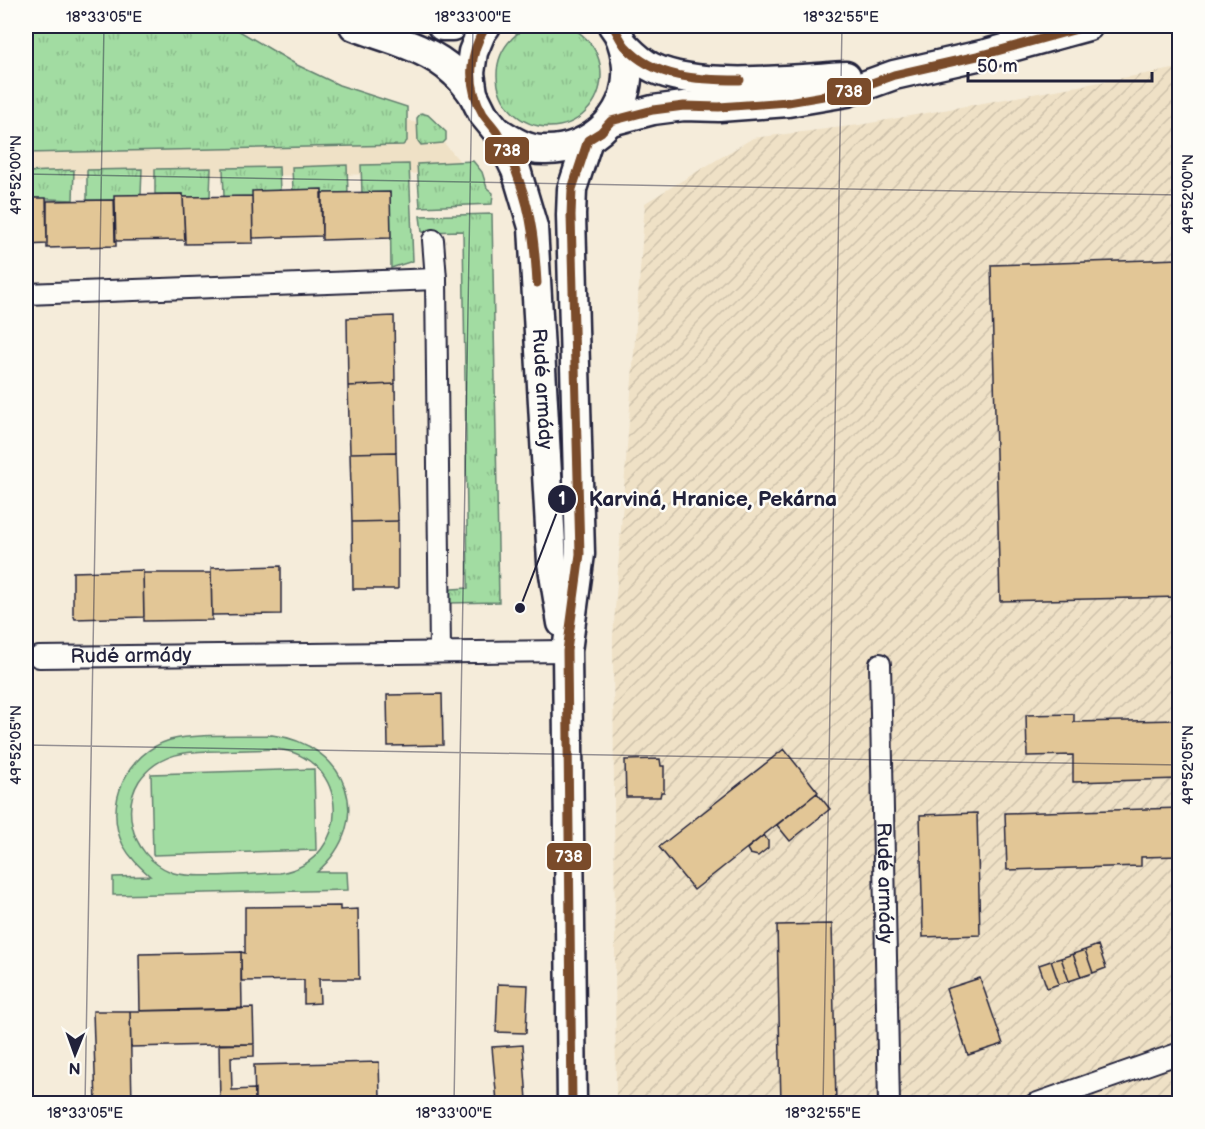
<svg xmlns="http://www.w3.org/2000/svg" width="1205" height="1129" viewBox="0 0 1205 1129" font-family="'Balsamiq Sans',sans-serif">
	<defs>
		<pattern id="industrial-furrows" width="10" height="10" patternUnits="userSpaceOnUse" patternTransform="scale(1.5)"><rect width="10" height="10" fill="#efe1c6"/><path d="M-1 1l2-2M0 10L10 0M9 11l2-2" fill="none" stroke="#cdc1ab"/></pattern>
		<pattern id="grass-tufts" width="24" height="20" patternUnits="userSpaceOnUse" patternTransform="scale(1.5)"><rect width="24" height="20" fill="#a2dca2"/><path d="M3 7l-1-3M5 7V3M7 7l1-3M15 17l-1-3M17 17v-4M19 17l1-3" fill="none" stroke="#8bbc8c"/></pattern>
	</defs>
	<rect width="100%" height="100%" fill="#f5ecda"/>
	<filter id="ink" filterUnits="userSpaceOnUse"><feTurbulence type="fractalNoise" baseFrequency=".0167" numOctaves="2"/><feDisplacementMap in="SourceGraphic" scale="12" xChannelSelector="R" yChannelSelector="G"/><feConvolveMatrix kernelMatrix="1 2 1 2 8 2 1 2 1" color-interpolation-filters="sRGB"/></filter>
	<g filter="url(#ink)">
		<!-- built -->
		<path fill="#efe1c6" d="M26 26 327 90 432 129 470 173 26 179Z"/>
		<!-- industrial -->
		<path fill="url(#industrial-furrows)" d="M1179 68V1103L616 1104 613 637 645 203 753 138 859 125Z"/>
		<!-- grass -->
		<path fill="url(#grass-tufts)" stroke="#627f6e" stroke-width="1.5" d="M497 75a52 52 0 1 1 104 0a52 52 0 1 1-104 0Z
			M26 26H231L297 65 339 85 407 107V141L403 145 26 153Z
			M421 113 428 115 446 132V140L443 143 421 145 418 141 417 118Z
			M473 161 482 172 487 188 493 193 492 204 420 207 417 164Z
			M409 164 413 261 391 268 390 193H362L361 165Z
			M347 165 348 193H321L293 190 292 167Z
			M279 167 280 191 252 196 224 197 223 168Z
			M211 168 210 197H183V194H155V169Z
			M142 169 141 195 115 200H87V170Z
			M74 170 73 200 26 198V172Z
			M492 214 499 602 448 603 449 592 452 589 468 588 463 231 422 232 420 216Z"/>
		<!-- pitch -->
		<path fill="#a2dca2" stroke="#627f6e" stroke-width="1.5" fill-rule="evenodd" d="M272 735C348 744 376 821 317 872H347L348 890 113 895V877L150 876C140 867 130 858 123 845 103 804 127 753 170 740 196 733 244 736 272 735ZM275 749C351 755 355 860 280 873 255 873 192 880 171 872 151 864 136 846 132 825 129 810 131 794 139 781 159 752 188 751 220 751 238 750 257 750 275 749Z
			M314 769 316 850 153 855 151 774Z"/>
		<!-- building -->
		<path fill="#e2c696" stroke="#22223b" stroke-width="1.5" d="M322 189V236L253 238 252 191Z
			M390 192 391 238 322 240 321 193Z
			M183 194 185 240 115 241 114 195Z
			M252 196 253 243 185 244 183 197Z
			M26 198H46L47 244 26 245Z
			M115 200 116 246 47 248V201Z
			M1180 259V597L1000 601 991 265Z
			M394 316 395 384 348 386 347 318Z
			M395 384 396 452 350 453 348 386Z
			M396 452 398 521 352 522 350 453Z
			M398 521V589H353L352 522Z
			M281 566V614L212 615 211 568Z
			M143 570 144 617 75 619 73 614V572Z
			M143 573H211L212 620 144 621Z
			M442 694 443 745 388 746 387 695Z
			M1074 714V722L1180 720V779L1073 782V755L1027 756 1026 715Z
			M784 749 818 792 694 890 659 847Z
			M660 759 661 766H664V792H661L660 797H626L625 760Z
			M817 793 830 809 790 841 777 825Z
			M1180 808V856L1141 857V866L1007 870 1005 813Z
			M977 813 980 935 923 937 920 815Z
			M764 835 768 841V848L758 856 750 854 747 849Z
			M340 906V910L358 909 359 979H319L320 1003 304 1004V980L241 981V952L245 953V907Z
			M832 924 836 1104H781L777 925Z
			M1098 945 1106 968 1093 973 1085 950Z
			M1085 950 1093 973 1081 977 1073 954Z
			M241 952 242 1009 140 1011 139 954Z
			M1073 954 1081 977 1069 981 1061 958Z
			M1061 958 1069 981 1059 984 1051 961Z
			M1051 961 1059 984 1047 988 1039 965Z
			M980 978 1003 1044 968 1055 946 989Z
			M498 984 528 985 526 1033 496 1032Z
			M253 1008 254 1044 131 1047 130 1011Z
			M93 1011H130L132 1104H96Z
			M219 1044H254V1056L231 1057 232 1090 255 1089V1102L266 1101V1104H220Z
			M523 1045 527 1100 497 1102 492 1047Z
			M379 1062 380 1098 255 1102 254 1065Z"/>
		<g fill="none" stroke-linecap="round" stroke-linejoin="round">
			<!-- street casing -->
			<g stroke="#22223b" stroke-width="24">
				<g id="street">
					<path d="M433 240 436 279 440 652"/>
					<path d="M26 294 436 279"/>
					<path id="s1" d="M39 657 567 651"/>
					<path id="s2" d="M880 664 889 1104"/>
					<path d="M1035 1104 1180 1053"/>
				</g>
			</g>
			<!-- secondary casing -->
			<g stroke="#22223b" stroke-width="33">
				<g id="secondary">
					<path d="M354 26C389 39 428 47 455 73 462 79 468 87 473 94"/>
					<path d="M442 26H452"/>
					<path id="s3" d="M486 26 481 33 473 52 470 73 473 94 483 114 497 131 516 170 533 227 552 562 562 623"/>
					<path d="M624 45C632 53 641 63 653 68 699 90 795 79 846 76"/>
					<path d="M611 121 653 110 684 106 719 107 788 102 847 92 894 75 986 54 1088 26"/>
					<path d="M497 131C511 140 526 150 543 150 593 152 635 110 626 59 624 47 621 35 613 26"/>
					<path d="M572 1104 567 651 580 554 571 215 572 189 588 140"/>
				</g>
			</g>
			<!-- street -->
			<use href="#street" stroke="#fdfcf7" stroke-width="20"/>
			<!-- secondary -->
			<use href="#secondary" stroke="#fdfcf7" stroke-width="28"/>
			<!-- bus-1 casing -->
			<g stroke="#fdfcf7" stroke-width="14">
				<path id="bus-1" d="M486 26C469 53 466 85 483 114 487 120 493 126 497 132 507 148 514 165 520 183 532 215 535 249 537 283
					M613 26C617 32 620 40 625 46 654 79 700 80 740 80
					M572 1104 567 651 580 554 571 215 572 189 588 140 601 132 611 121 653 110 684 106 719 107 788 102 847 92 894 75 986 54 1088 26"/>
			</g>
			<!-- bus-1 -->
			<use href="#bus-1" stroke="#7a4b2a" stroke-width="9"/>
		</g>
	</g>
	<!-- ticks -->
	<path fill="none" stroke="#22223b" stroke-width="1.5" stroke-opacity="0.45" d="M26 174 1180 195M26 745 1180 765M85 1104 104 26M454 1104 473 26M823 1104 842 26"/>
	<g text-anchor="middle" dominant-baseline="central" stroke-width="5" stroke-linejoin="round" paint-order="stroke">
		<!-- street labels -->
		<g font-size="20" fill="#22223b" stroke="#fdfcf7">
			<text stroke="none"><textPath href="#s3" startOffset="381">Rudé armády</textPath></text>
			<text stroke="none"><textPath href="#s1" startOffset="92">Rudé armády</textPath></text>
			<text stroke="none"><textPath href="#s2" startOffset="219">Rudé armády</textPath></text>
		</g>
	</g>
	<!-- callouts -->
	<path fill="none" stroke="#22223b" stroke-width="2" d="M520 608L562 499"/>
	<g fill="#22223b" stroke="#fdfcf7" stroke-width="2">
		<circle cx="520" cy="608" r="6"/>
		<circle cx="562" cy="499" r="15"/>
	</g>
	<g font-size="18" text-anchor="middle" font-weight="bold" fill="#fff">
		<text x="562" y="505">1</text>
	</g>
	<g font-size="21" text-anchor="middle" font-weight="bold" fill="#22223b" stroke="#fdfcf7" stroke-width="5" stroke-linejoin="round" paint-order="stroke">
		<text x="713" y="506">Karviná, Hranice, Pekárna</text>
	</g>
	<g stroke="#fdfcf7" stroke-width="2">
		<rect x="826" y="77" width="46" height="29" rx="6" fill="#7a4b2a"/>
		<rect x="484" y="136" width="46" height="29" rx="6" fill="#7a4b2a"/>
		<rect x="546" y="842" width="46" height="29" rx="6" fill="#7a4b2a"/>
	</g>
	<g font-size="16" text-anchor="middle" font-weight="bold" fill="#fff">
		<text x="849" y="97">738</text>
		<text x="507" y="156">738</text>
		<text x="569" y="862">738</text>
	</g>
	<!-- margin -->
	<rect width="1205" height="1129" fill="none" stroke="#fdfcf7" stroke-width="66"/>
	<!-- north arrow -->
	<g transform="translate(75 1054) rotate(181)" stroke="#fdfcf7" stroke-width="4.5" paint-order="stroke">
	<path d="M0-4.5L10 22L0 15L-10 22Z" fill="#22223b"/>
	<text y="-9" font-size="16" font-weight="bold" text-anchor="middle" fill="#22223b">N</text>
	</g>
	<!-- scale -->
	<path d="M968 72v9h184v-9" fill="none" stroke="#22223b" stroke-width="3"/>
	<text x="977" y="72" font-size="18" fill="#22223b" stroke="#fdfcf7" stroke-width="4.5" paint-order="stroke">50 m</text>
	<rect x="33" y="33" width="1139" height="1063" fill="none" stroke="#22223b" stroke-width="2"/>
	<g font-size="15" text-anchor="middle" fill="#22223b">
		<text x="104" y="22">18°33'05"E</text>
		<text x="473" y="22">18°33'00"E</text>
		<text x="841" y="22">18°32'55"E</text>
		<text transform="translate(16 175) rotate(-90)" y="5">49°52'00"N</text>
		<text transform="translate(1188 194) rotate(-90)" y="5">49°52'00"N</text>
		<text transform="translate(16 745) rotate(-90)" y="5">49°52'05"N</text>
		<text transform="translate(1188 765) rotate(-90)" y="5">49°52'05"N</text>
		<text x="85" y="1118">18°33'05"E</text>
		<text x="454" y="1118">18°33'00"E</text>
		<text x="823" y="1118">18°32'55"E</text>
	</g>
</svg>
